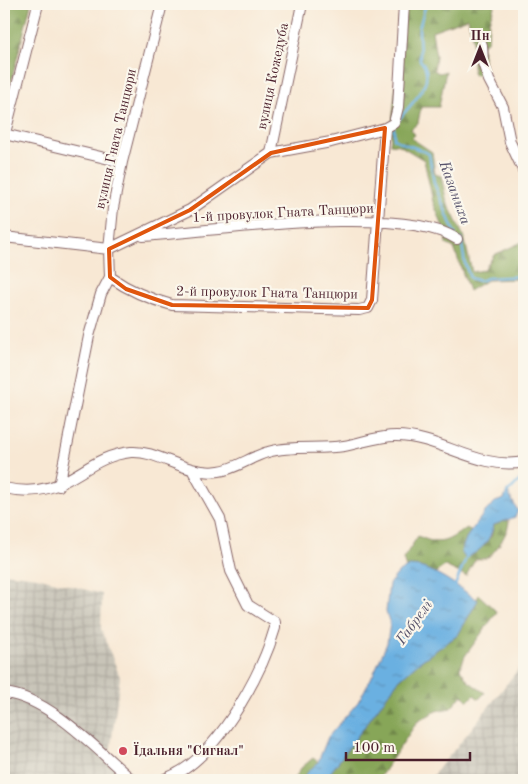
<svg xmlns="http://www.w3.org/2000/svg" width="528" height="784" viewBox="0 0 528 784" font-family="'Old Standard TT',serif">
	<defs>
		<pattern id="industrial-grid" width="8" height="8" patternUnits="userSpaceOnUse" patternTransform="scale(1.25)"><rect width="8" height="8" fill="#c8c4b8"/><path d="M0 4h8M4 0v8" fill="none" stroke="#ada89e"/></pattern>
		<pattern id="forest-firs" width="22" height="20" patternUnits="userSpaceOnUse" patternTransform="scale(1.25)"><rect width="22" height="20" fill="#87a659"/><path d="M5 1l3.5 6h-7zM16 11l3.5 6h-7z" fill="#70874a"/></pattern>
		<pattern id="water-ripples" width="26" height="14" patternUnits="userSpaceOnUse" patternTransform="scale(1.25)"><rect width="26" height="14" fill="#6bb0e1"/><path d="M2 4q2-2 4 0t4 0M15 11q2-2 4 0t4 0" fill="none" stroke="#5a8fb7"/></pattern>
	</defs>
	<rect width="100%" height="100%" fill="#fbf7ec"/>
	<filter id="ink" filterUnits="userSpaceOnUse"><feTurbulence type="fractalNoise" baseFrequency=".02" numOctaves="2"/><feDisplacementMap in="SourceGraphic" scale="10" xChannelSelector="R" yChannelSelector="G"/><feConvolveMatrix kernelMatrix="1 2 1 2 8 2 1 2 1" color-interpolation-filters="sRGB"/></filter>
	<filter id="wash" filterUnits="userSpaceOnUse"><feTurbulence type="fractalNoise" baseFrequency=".0096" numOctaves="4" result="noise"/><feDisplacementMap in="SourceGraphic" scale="20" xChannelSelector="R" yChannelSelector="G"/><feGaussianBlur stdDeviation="1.12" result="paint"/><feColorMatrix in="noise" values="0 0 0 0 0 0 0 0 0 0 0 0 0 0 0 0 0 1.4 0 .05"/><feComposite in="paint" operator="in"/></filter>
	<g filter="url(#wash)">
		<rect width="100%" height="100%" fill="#f8e8d4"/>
		<!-- industrial -->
		<path fill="url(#industrial-grid)" d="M4 573 37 577 102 594 101 629 120 677 110 753 141 780H4Z
			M524 662V780H429L464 738Z"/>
		<!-- forest -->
		<path fill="url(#forest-firs)" stroke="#686242" d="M5 4H31L4 110Z
			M404 4H495L489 21 488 41 482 45 486 73 473 75V41L468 18 432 31 436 57 434 70 439 73 446 71 439 107H421L418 123 411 129 415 135 411 138 432 152 435 174 441 176 447 202 464 237 472 272 484 270 494 255 524 241V286L516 279 487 280 469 291 454 248 446 244 445 232 433 202 424 160 399 145 390 144Z
			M505 520 509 521C509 531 497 551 488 557 485 559 479 559 475 560L466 576 445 566 435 573 418 566 406 568 403 559 418 536C442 547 446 541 467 528L471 531 466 538 491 537 494 525Z
			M479 595 497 612 465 656 460 669 468 681 485 693 479 699 474 695 468 701 462 695 451 708 436 711 417 722 378 780H325L398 681 418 663 458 635Z
			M313 758 318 762 305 775 303 780H294L301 768Z"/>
		<!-- water -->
		<path fill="url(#water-ripples)" stroke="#5a6886" d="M507 491 518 511 515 517 494 525C489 542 482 551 465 558L461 552 466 538 484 513 495 502 504 499Z
			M409 566C434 566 457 587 478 600L458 635 418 663 398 681 325 780H303L305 775 318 762 328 737 358 702 374 673 387 643 390 624 386 612 389 584 399 572Z"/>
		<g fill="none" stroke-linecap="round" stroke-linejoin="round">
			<!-- stream -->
			<path stroke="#6bb0e1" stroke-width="2.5" d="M399 119C412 103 439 79 420 60L419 28 426 4
				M394 128V139C406 146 417 147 429 154L434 183 455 234
				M461 239 465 264 470 278 479 281 488 278 524 276
				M507 493 524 476
				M454 588 467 556"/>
		</g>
	</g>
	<g filter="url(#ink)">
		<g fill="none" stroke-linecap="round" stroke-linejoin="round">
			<!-- minor casing -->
			<g stroke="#876566" stroke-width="12">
				<path id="minor" d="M482 45 483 63 489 80 503 107 510 142 524 172
					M4 134 122 162
					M4 137 38 4
					M271 153 302 4
					M143 236C212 231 403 203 457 239
					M4 237 109 249 190 210 271 153 331 142 385 128 394 123 398 107 404 4
					M110 277C130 291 149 299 172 305L359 310 368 308 372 300 385 128
					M59 486 89 336 101 294 110 277 109 249 113 208 122 162 162 4
					M4 488C68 502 80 457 131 452 159 450 185 476 219 471 236 469 252 456 268 452 292 445 319 450 344 446 361 443 378 436 396 436 440 436 479 471 524 462
					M4 693C49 697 98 751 132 780
					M163 780C169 777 177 774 183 770 223 744 262 673 275 628V622L248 605 231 571 220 519 193 471"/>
			</g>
			<!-- minor -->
			<use href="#minor" stroke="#fff" stroke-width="10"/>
		</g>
	</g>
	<!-- marked area -->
	<path fill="none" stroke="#e0560e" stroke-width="4" stroke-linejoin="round" d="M385 128 372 300 368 308 172 305 126 289 110 277 109 249 190 210 271 153Z"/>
	<!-- markers -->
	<circle fill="#d1495b" stroke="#fbf7ec" stroke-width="2" cx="123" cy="751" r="5"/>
	<g text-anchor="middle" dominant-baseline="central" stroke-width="4.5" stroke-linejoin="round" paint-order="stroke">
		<!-- street labels -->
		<g font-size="14" fill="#4a1f2b" stroke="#fbf7ec">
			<text transform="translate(273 76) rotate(-78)">вулиця Кожедуба</text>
			<text transform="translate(116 139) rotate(-77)">вулиця Гната Танцюри</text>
			<text transform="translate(283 213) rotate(-3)">1-й провулок Гната Танцюри</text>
			<text transform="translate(267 293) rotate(1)">2-й провулок Гната Танцюри</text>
		</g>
		<!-- poi labels -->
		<g font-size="14" font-weight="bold" fill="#4a1f2b" stroke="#fbf7ec" text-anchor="start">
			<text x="133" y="751">Їдальня "Сигнал"</text>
		</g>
		<!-- water labels -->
		<g font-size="15" font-style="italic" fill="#56526b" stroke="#fbf7ec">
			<text transform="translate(454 193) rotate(70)">Казаниха</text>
			<text transform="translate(415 623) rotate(-54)">Габрелі</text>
		</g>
	</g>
	<!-- margin -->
	<rect width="528" height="784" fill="none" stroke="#fbf7ec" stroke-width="20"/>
	<!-- north arrow -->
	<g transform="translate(480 48)" stroke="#fbf7ec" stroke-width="4" paint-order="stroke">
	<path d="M0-4L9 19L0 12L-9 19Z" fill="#4a1f2b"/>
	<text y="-8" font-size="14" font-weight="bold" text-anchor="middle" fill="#4a1f2b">Пн</text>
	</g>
	<!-- scale -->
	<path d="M346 752v8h124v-8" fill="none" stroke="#4a1f2b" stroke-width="2.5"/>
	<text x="353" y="752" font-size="15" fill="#4a1f2b" stroke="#fbf7ec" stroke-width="4" paint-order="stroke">100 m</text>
</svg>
